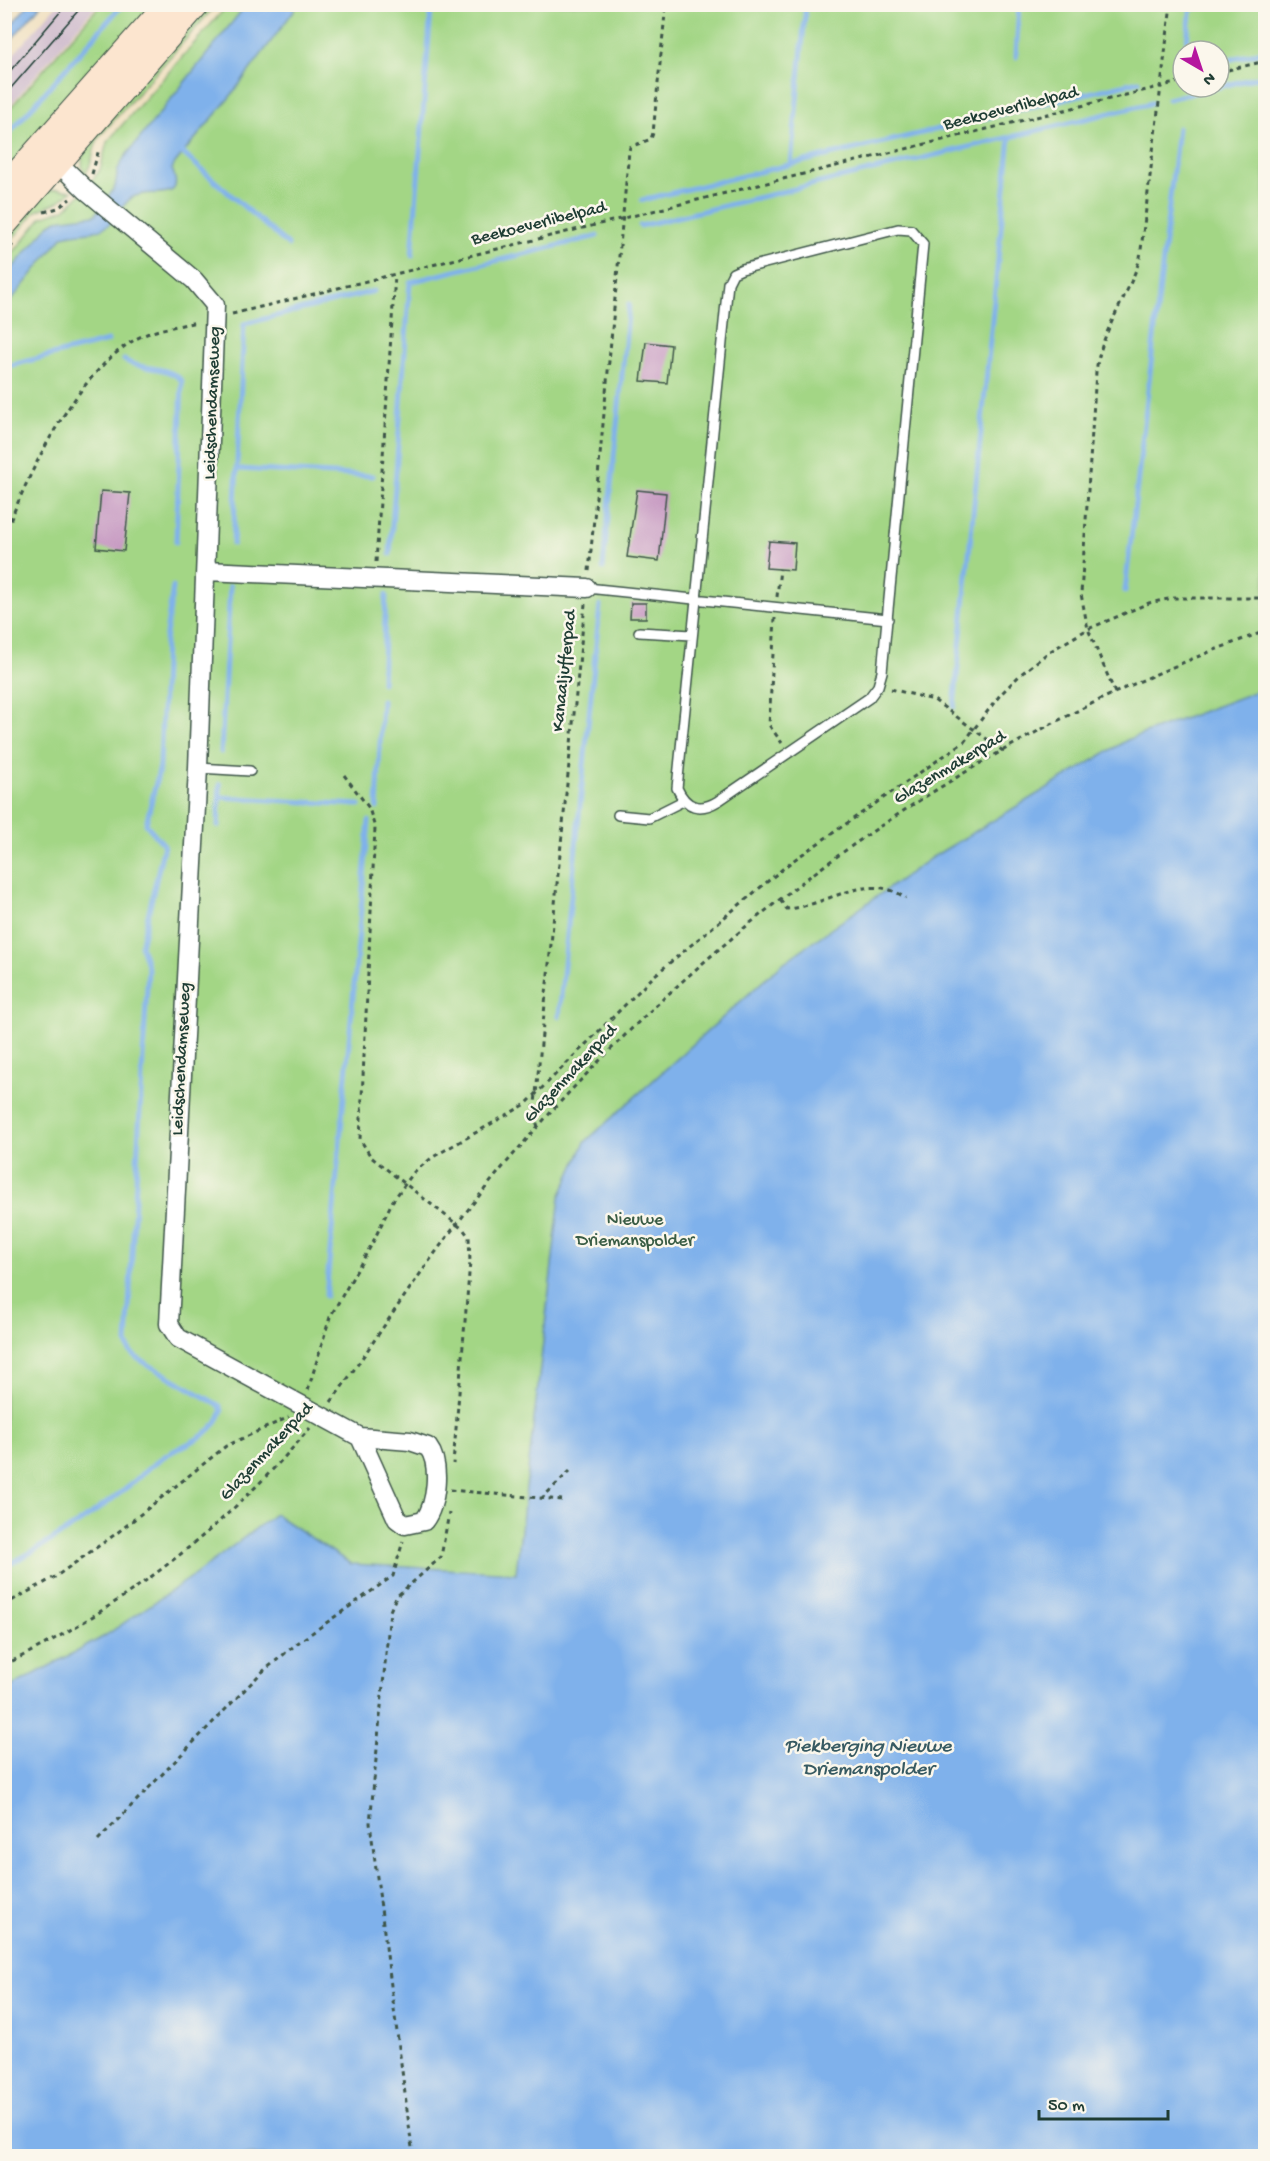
<svg xmlns="http://www.w3.org/2000/svg" width="1270" height="2161" viewBox="0 0 1270 2161" font-family="'Gochi Hand',sans-serif">
	<rect width="100%" height="100%" fill="#fbf7ec"/>
	<filter id="ink" filterUnits="userSpaceOnUse"><feTurbulence type="fractalNoise" baseFrequency=".0167" numOctaves="2"/><feDisplacementMap in="SourceGraphic" scale="12" xChannelSelector="R" yChannelSelector="G"/><feConvolveMatrix kernelMatrix="1 2 1 2 8 2 1 2 1" color-interpolation-filters="sRGB"/></filter>
	<filter id="wash" filterUnits="userSpaceOnUse"><feTurbulence type="fractalNoise" baseFrequency=".008" numOctaves="4" result="noise"/><feDisplacementMap in="SourceGraphic" scale="24" xChannelSelector="R" yChannelSelector="G"/><feGaussianBlur stdDeviation="1.35" result="paint"/><feColorMatrix in="noise" values="0 0 0 0 0 0 0 0 0 0 0 0 0 0 0 0 0 1.4 0 .05"/><feComposite in="paint" operator="in"/></filter>
	<g filter="url(#wash)">
		<rect width="100%" height="100%" fill="#f0e0c0"/>
		<!-- industrial -->
		<path fill="#d0bdce" d="M57 5H97L5 111V64Z"/>
		<!-- green -->
		<path fill="#a3d685" stroke="#618a5c" stroke-width="1.5" fill-rule="evenodd" d="M100 5H157L5 180V114Z
			M203 5H216L100 136C91 148 95 162 85 174L82 166 83 143Z
			M228 5H246L187 82 261 5H1265V2156H5L4 303 57 220 49 225 5 278V263L42 217 65 209 80 195 98 189 91 182 100 170 107 142ZM1183 51H1219V87H1183Z
			M57 189 72 191 58 202 36 211 5 248V233L47 191Z"/>
		<!-- water -->
		<path fill="#7fb1eb" stroke="#4f7790" stroke-width="1.5" d="M28 5H41L5 47V32Z
			M246 5H298L230 97 175 163 172 169C187 205 151 187 133 197 121 204 118 218 108 225 95 235 78 231 63 236L5 308 4 278 49 225 57 220 95 215 115 187 118 169 124 158Z
			M1265 688V2156H5V1690L103 1637 196 1574 275 1514 351 1564 516 1573 560 1197 585 1142 783 963 931 858 1127 740Z"/>
		<g fill="none" stroke-linecap="round" stroke-linejoin="round">
			<!-- stream -->
			<path stroke="#7fb1eb" stroke-width="5" d="M1191 9 1208 4
				M1186 51 1191 4
				M1016 57 1019 4
				M1219 62 1266 51
				M1219 87 1266 75
				M1168 99 1217 87
				M4 139 123 4
				M178 149 288 245
				M791 164 806 4
				M642 200 1139 81
				M640 226 1152 103
				M412 256 431 10
				M124 360C143 372 167 364 182 381L176 542
				M4 367 108 341
				M237 469 373 476
				M233 544 244 324 374 291
				M390 554 410 282 597 236
				M603 568 629 304
				M1125 591 1178 128
				M382 683 386 595
				M954 707 1010 137
				M221 752 230 586
				M219 797 359 805
				M377 808 382 700
				M218 826 220 784
				M559 1016 600 605
				M326 1296 369 821
				M4 1567C45 1546 84 1521 120 1493 134 1483 145 1470 159 1460 181 1443 211 1441 222 1411L220 1406 137 1358 130 1352 127 1343 148 968 141 946 164 845 146 824 160 766 165 641 173 587"/>
		</g>
		<g id="blocks">
			<!-- building -->
			<path fill="#c79bc3" d="M646 342 671 345 667 383 641 381Z
				M637 490 666 493 659 561 627 557Z
				M101 491 130 493 124 551 96 548Z
				M769 541 795 543 793 570 766 568Z
				M631 603H646V618H630Z"/>
		</g>
	</g>
	<g filter="url(#ink)">
		<use href="#blocks" fill-opacity="0" stroke="#3e5549" stroke-width="1.5"/>
		<g fill="none" stroke-linecap="round" stroke-linejoin="round">
			<!-- lane casing -->
			<g stroke="#3e5549" stroke-width="12">
				<path id="lane" d="M898 229 911 230 923 244 882 672 878 686 869 698 718 801C700 812 686 808 677 788L728 283 733 273 742 269Z
					M587 588 888 619
					M639 632 692 635
					M198 768 250 771
					M618 815 649 818 683 801"/>
			</g>
			<!-- street casing -->
			<g stroke="#3e5549" stroke-width="21">
				<path id="street" d="M50 155 86 190 194 280 215 305 198 768 169 1324 178 1338 360 1437 410 1441 428 1447C441 1464 437 1504 424 1521L405 1525 397 1519 360 1437
					M206 571 587 588"/>
			</g>
			<!-- secondary casing -->
			<g stroke="#3e5549" stroke-width="28">
				<path id="secondary" d="M4 189 168 4
					M4 224 196 4"/>
			</g>
			<!-- path -->
			<path stroke="#3e5549" stroke-width="3" stroke-dasharray="4.5 4.5" stroke-linecap="butt" d="M216 12 222 4
				M1219 72 1266 61
				M92 174 99 149
				M44 212 58 208 70 199
				M4 255 15 242
				M232 314 1183 81
				M4 537C27 475 74 378 131 342 151 329 174 327 197 322
				M376 562 395 275
				M589 571 629 151 630 147 651 139 653 133 666 4
				M777 597 780 569
				M775 618 769 725 782 743
				M891 689 934 700 1003 751
				M1115 693 1088 629 1081 594 1096 372C1101 330 1128 298 1140 258L1171 4
				M344 775 369 808 375 828 360 1139 371 1157 464 1230 469 1237 470 1262 453 1464
				M780 900 787 909C828 906 866 870 906 898
				M538 1127 534 1114 585 604
				M308 1390 330 1317 372 1244 392 1202 414 1172 433 1157 526 1104 655 975 791 862 964 742 1000 695 1021 674 1049 652 1088 629 1149 603 1173 598H1266
				M331 1402C374 1343 412 1282 456 1225 663 958 946 743 1266 631
				M450 1490 562 1500
				M541 1499 570 1471
				M4 1605 55 1577 117 1533 226 1446 289 1417
				M4 1665C123 1608 225 1528 310 1428
				M98 1840 261 1673 299 1642 393 1576 403 1541
				M413 2156 370 1823 390 1611 396 1597 441 1557 449 1513"/>
			<!-- lane -->
			<use href="#lane" stroke="#fff" stroke-width="9"/>
			<!-- street -->
			<use href="#street" stroke="#fff" stroke-width="18"/>
			<!-- secondary -->
			<use href="#secondary" stroke="#fce5cf" stroke-width="26"/>
			<!-- tram -->
			<path stroke="#1f3d34" stroke-width="1.5" d="M4 78 67 4
				M4 96 84 4"/>
		</g>
	</g>
	<g text-anchor="middle" dominant-baseline="central" stroke-width="5" stroke-linejoin="round" paint-order="stroke">
		<!-- street labels -->
		<g font-size="18" fill="#1f3d34" stroke="#fbf7ec">
			<text transform="translate(1011 109) rotate(-14)">Beekoeverlibelpad</text>
			<text transform="translate(539 224) rotate(-14)">Beekoeverlibelpad</text>
			<text transform="translate(213 403) rotate(-88)">Leidschendamseweg</text>
			<text transform="translate(565 671) rotate(-84)">Kanaaljufferpad</text>
			<text transform="translate(950 768) rotate(-31)">Glazenmakerpad</text>
			<text transform="translate(182 1059) rotate(-87)">Leidschendamseweg</text>
			<text transform="translate(571 1074) rotate(-47)">Glazenmakerpad</text>
			<text transform="translate(267 1452) rotate(-47)">Glazenmakerpad</text>
		</g>
		<!-- park labels -->
		<g font-size="18" fill="#395c44" stroke="#fbf7ec">
			<text x="635" y="1220">Nieuwe<tspan x="635" dy="21">Driemanspolder</tspan></text>
		</g>
		<!-- water labels -->
		<g font-size="20" font-style="italic" fill="#375a62" stroke="#fbf7ec">
			<text x="868" y="1747">Piekberging Nieuwe<tspan x="868" dy="23">Driemanspolder</tspan></text>
		</g>
	</g>
	<!-- margin -->
	<rect width="1270" height="2161" fill="none" stroke="#fbf7ec" stroke-width="24"/>
	<!-- north arrow -->
	<g transform="translate(1201 69) rotate(141)"><circle r="28" fill="#fbf7ec" stroke="#a3ada2" stroke-width="1.5"/>
	<path d="M0-4.5L10 22L0 15L-10 22Z" fill="#b5179e"/>
	<text y="-9" font-size="16" font-weight="bold" text-anchor="middle" fill="#1f3d34">N</text>
	</g>
	<!-- scale -->
	<path d="M1039 2110v9h129v-9" fill="none" stroke="#1f3d34" stroke-width="3"/>
	<text x="1048" y="2110" font-size="18" fill="#1f3d34" stroke="#fbf7ec" stroke-width="4.5" paint-order="stroke">50 m</text>
</svg>
